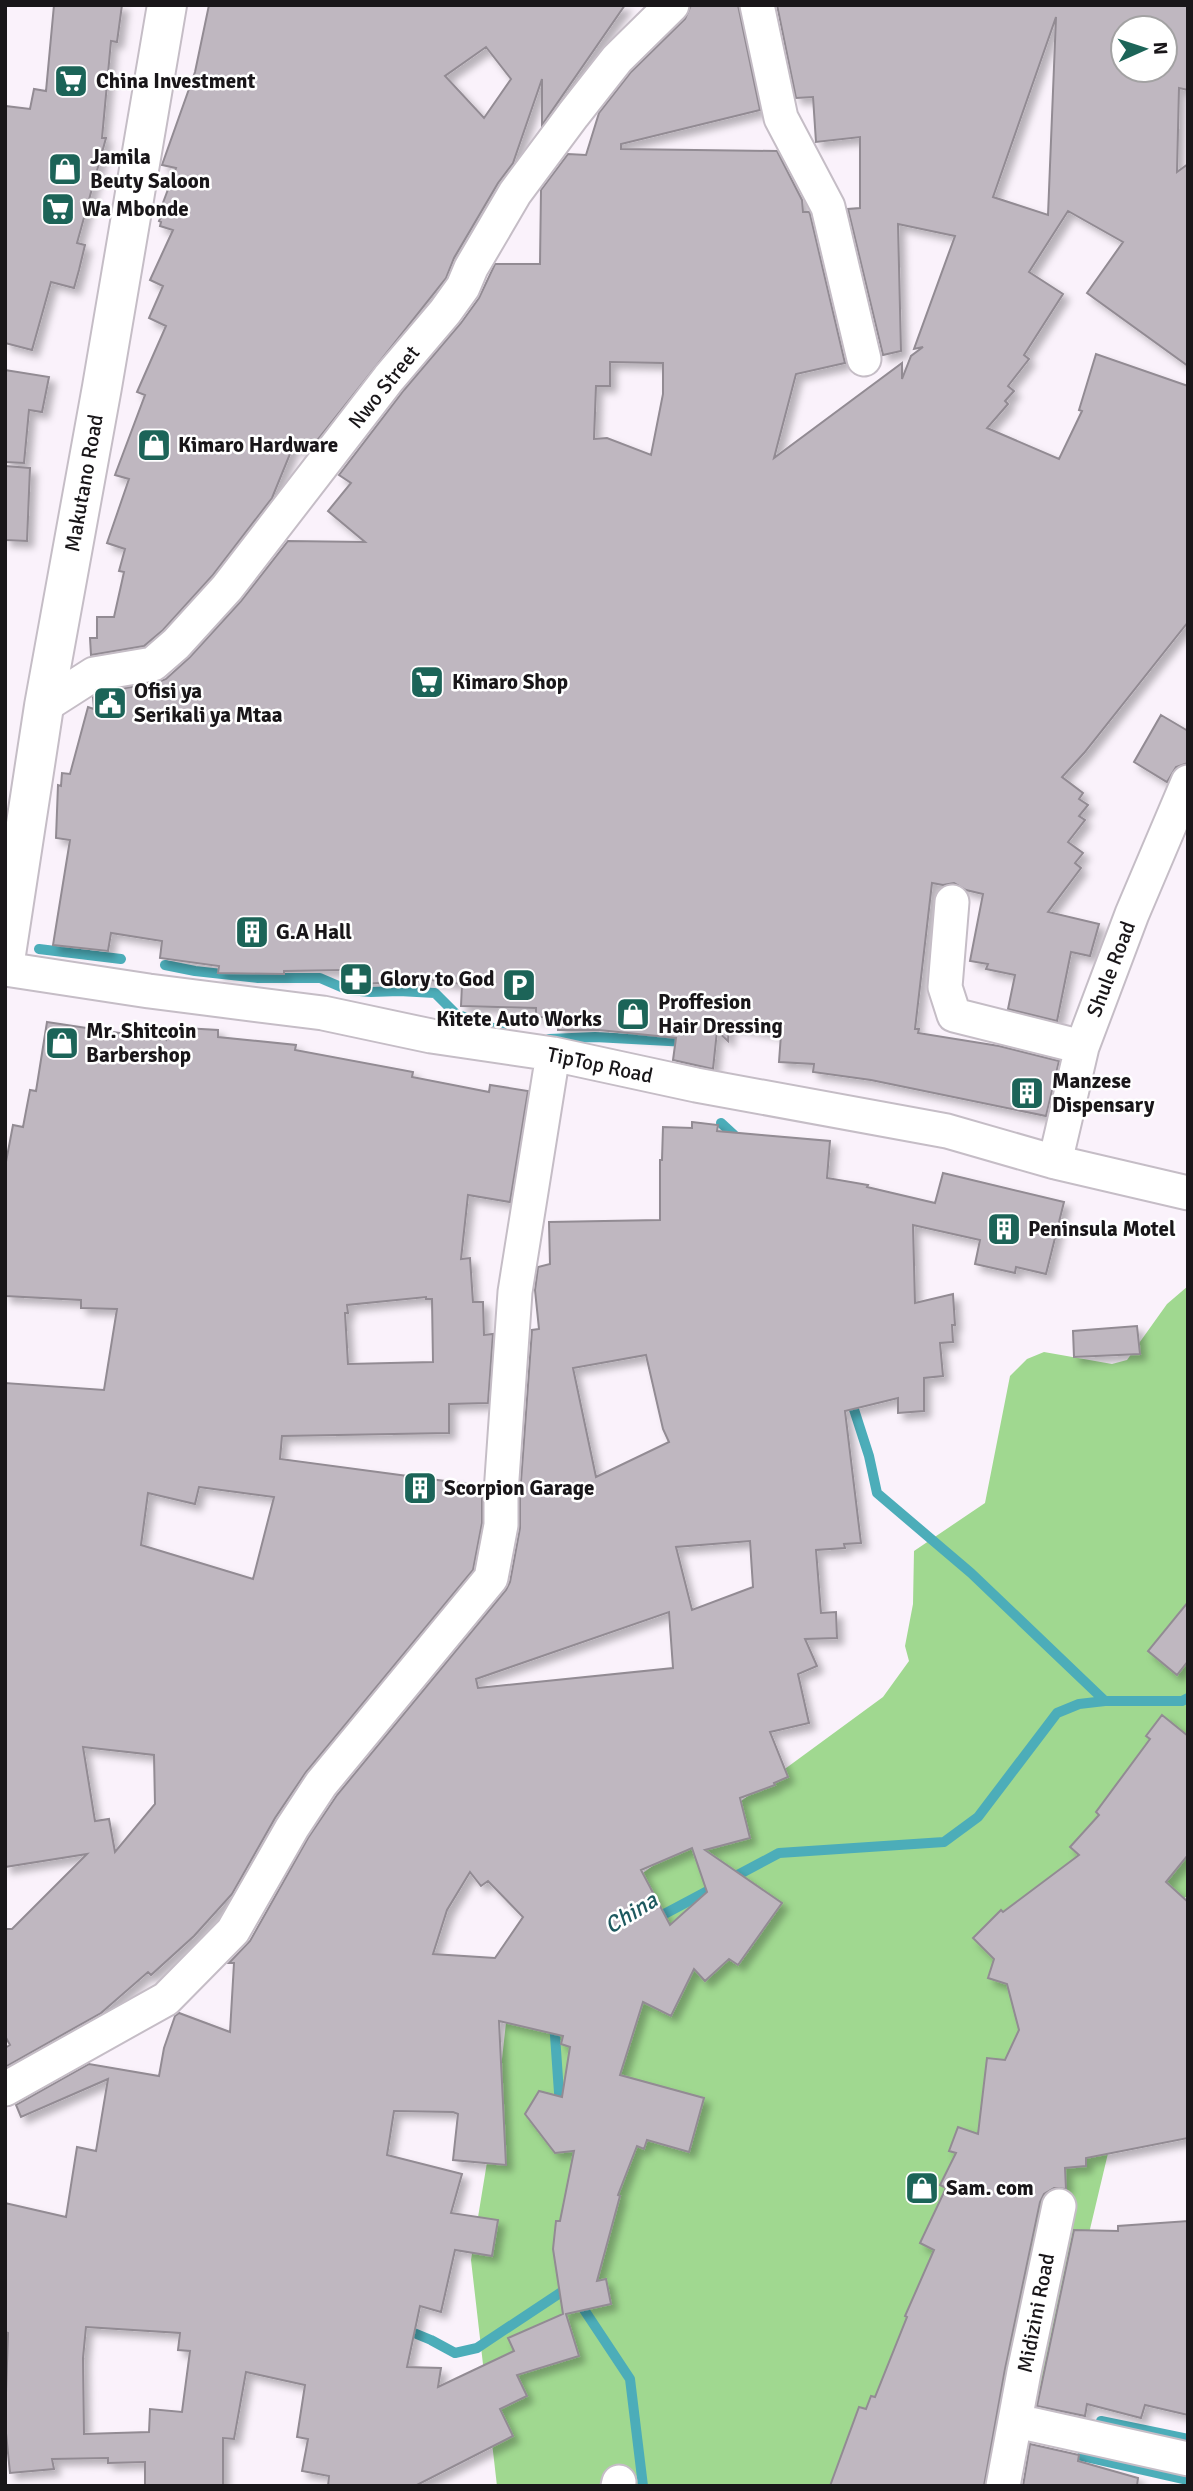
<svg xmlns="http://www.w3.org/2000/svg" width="1193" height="2491" viewBox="0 0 1193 2491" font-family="Signika,sans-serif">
	<defs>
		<filter id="shadow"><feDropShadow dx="6" dy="6" stdDeviation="3.5" flood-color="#0004"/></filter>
	</defs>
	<rect width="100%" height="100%" fill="#faf2fb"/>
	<!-- green -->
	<path fill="#a0d890" d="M1188 1286V1895L1177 1905 1114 2128 1081 2267 1010 2486H497L471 2260 498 2095 512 1969 883 1697 909 1661 905 1646 913 1604 914 1551 985 1503 1010 1376 1027 1359 1044 1352 1112 1364 1127 1360 1167 1304Z"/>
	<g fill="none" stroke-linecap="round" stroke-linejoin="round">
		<!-- stream -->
		<path stroke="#4cadb9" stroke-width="10" d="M39 949 121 959
			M165 965 195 971 258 978H320L348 990 371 992 399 991 435 993 456 1014 503 1032
			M549 1039 595 1037 687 1042
			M721 1123 734 1135 735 1141
			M850 1397 869 1456 877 1493 971 1573 1105 1701
			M655 1919 779 1853 944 1842 978 1817 1057 1713 1079 1704 1105 1701H1182L1188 1698
			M554 2021 560 2107
			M577 2299 630 2379 643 2486
			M402 2328 431 2340 455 2353 477 2348 569 2287
			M1101 2421 1188 2439
			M1082 2456 1188 2480"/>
	</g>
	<!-- building -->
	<path fill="#bfb7c0" stroke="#928b93" stroke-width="2" fill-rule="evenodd" filter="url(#shadow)" d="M54 5H122L117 42 111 41 102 138H106L77 243 85 245 79 270 74 288 51 282 32 350 5 343V106L30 109 34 89 46 91Z
		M209 5H625L542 125V79L513 163 498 183 454 258 446 278 307 453 294 444 272 498 212 576 163 630 144 646 91 655 90 638H97V617H114L124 572 119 571 125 549 107 543 129 479 115 475 145 395 137 392 166 326 149 318 163 286 150 280 173 230 160 226 161 222 159 221 164 210 161 208 176 168 162 165 195 72ZM486 47 511 79 484 118 445 76Z
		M691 5H738L760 110 621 144V149L777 151 802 200 803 212H809L810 214 845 363 796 374 774 458 902 363V379L911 356 923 347 914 349 955 236 898 224 901 351 883 355 848 209 860 208V137L816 142 813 97 796 98 777 5H1188V90L1179 88 1177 172 1188 164V366L1087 293 1123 242 1068 211 1029 272 1063 294 1024 355 1029 359 1008 386 1014 391 1005 401 1008 404 987 428 1059 459 1082 411 1079 410 1096 354 1188 386V622L1084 753 1062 777 1083 793 1079 799 1088 805 1079 816 1085 820 1068 842 1083 853 1075 863 1081 868 1048 912 1099 924 1090 956 1071 952 1057 1021 1008 1009 1015 975 986 969 988 964 970 961 983 894 966 890 954 883 943 885 932 883 915 1029H919L918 1033 999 1046 1059 1061 1046 1116 871 1080 813 1072 814 1064 779 1062 781 1034 729 1025 728 1041 717 1031 713 1069 673 1060 676 1038 599 1030H558V1017H536V1008L461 1006 462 984 429 980 346 985 345 970 284 971V974L218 973 219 966 160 958 162 941 111 933 108 951 53 945 70 840 56 838 58 785 61 786 62 773 70 774 88 707 94 709 93 697 101 692 156 683 166 679 190 657 241 601 288 541 365 542 328 511 351 483 339 475 404 390 461 323 479 298 495 264H540L541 190 568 154 586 155 599 113 631 72 685 19ZM1056 17 1048 215 993 197ZM1123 28H1165V70H1123ZM610 362 663 363V394L651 455 607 438 594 439 596 386H610Z
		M5 370 49 377 42 412 29 410 24 463 5 462Z
		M5 466 30 468 27 541 5 540Z
		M1161 715 1188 731V763L1176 767 1167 782 1134 762Z
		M47 1022 166 1040 167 1027 218 1030V1037L296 1045 295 1050 413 1072 412 1077 489 1092 490 1085 528 1091 510 1202 468 1195 461 1259 470 1258 473 1302H483L484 1335 493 1334 488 1403 449 1404V1433L282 1436 280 1459 482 1486V1523L473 1570 306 1772 275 1818 232 1894 194 1936 151 1975 148 1972 101 2013 5 2067V2048L10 2045 5 2036V1929H12L87 1854 5 1867V1383L104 1390 117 1309 81 1308V1300L5 1296V1167L13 1125 23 1127 30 1090 36 1091ZM426 1297V1299H432L433 1362 348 1364 345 1313H348L347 1305ZM199 1487 274 1497 253 1579 141 1545 148 1493 195 1504ZM83 1747 154 1755 155 1804 115 1852 109 1819 95 1821Z
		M692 1122 718 1125 717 1131 830 1141 827 1178 868 1185 867 1187 935 1203 943 1173 1064 1202 1046 1274 1016 1267 1015 1273 975 1264 980 1240 913 1225 915 1303 953 1294 955 1325H952L953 1342 940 1343 943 1376 924 1378V1411L898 1413V1398L845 1411 861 1543 844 1544 845 1548 816 1550 821 1613 836 1612 837 1638 805 1639 817 1666 798 1674 809 1723 770 1732 788 1777 774 1783 775 1785 740 1798 750 1838 705 1850 782 1903 738 1965 729 1959 705 1981 694 1969 671 2016 643 2002 620 2075 704 2098 689 2152 647 2140 644 2149 637 2146 618 2195 620 2196 597 2281 606 2279 611 2304 566 2314 579 2356 517 2375 527 2396 500 2409 513 2436 415 2486H328L329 2476 302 2471 308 2439 297 2437 305 2385 246 2372 234 2439 223 2438V2486H145V2462L108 2463V2458L52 2459 54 2469 10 2473 5 2423 8 2333 5 2332V2203L66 2217 77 2147 96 2151 108 2079 21 2117 16 2105 89 2064 159 2076 164 2048 175 2016 179 2013 230 2032 234 1963H229L250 1941 308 1838 337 1795 506 1590 510 1582 520 1528V1490L523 1491 521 1481 532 1330 539 1329 535 1290 538 1267 550 1264 549 1222 660 1220V1160H662L663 1127 692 1128ZM646 1355 663 1429 669 1442 596 1477 573 1368ZM750 1541 753 1587 692 1610 676 1547ZM669 1612 673 1668 478 1688 476 1679ZM692 1848 707 1892 670 1925 641 1870ZM470 1872 481 1886 488 1881 523 1917 495 1958 433 1954 447 1910ZM499 2021 563 2036 561 2044 570 2047 562 2097 539 2091 525 2114 555 2153 574 2151 560 2221H556L553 2249 563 2314 508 2338 514 2351 438 2387 441 2368 407 2367 420 2306 441 2312 455 2250 492 2256 498 2220 451 2213 462 2174 387 2155 394 2111 453 2112 458 2114 453 2160 506 2165ZM86 2327 180 2333 178 2350 190 2351 182 2412 150 2409 149 2432 84 2434 83 2358Z
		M1137 1326 1140 1354 1074 1357 1073 1331Z
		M1188 1602V1661L1177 1675 1148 1651Z
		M1162 1715 1188 1736V1855L1166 1882 1188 1902V2138L1086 2158V2166L1065 2168 1066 2189 1054 2188 1044 2194 1040 2202 1005 2369 984 2486H830L859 2407 866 2409 871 2396 875 2397 907 2317 905 2316 934 2250 920 2243 946 2188 940 2185 956 2153 949 2151 958 2127 978 2134 987 2058 1005 2060 1019 2030 1007 1984 988 1978 994 1959 973 1938 1001 1910 1003 1912 1079 1855 1070 1847 1099 1815 1096 1812 1150 1739 1146 1736Z
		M1188 2221V2415L1145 2405 1141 2418 1087 2404 1085 2416 1037 2406 1074 2230 1118 2231V2226Z
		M1030 2444 1079 2455 1078 2461 1138 2478 1137 2486H1023Z"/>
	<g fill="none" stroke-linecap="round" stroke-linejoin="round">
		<!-- minor casing -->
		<g stroke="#c5bdc6" stroke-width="37">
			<path id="minor" d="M757 5 781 118 828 207 864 359
				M44 706 94 674 153 664 176 644 227 588 389 378 445 312 463 287 471 268 515 193 573 115 617 59 672 5
				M952 902 945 987 954 1015 1082 1047
				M5 969 149 991 323 1013 431 1036 553 1054 696 1085 947 1131 1055 1162 1188 1193
				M1055 1162 1082 1047 1132 914 1188 782
				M5 2089 166 1999 233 1931 292 1828 321 1784 491 1578 501 1525V1493L515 1292 553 1054
				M1017 2421 1188 2459
				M618 2486 619 2482
				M1003 2486 1024 2372 1059 2206"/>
		</g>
		<!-- tertiary casing -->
		<g stroke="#c5bdc6" stroke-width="42">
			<path id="tertiary" d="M5 961 44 706 102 387 167 5"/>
		</g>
		<!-- minor -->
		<use href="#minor" stroke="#fff" stroke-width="33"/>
		<!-- tertiary -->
		<use href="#tertiary" stroke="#fff" stroke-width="38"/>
	</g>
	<!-- icons -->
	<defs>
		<g id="supermarket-square" transform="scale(1.75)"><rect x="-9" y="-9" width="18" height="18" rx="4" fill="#1c6458" stroke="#fff"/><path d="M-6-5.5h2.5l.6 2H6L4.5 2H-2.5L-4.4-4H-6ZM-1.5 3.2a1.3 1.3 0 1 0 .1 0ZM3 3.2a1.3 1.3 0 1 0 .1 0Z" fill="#fff"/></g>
		<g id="shop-square" transform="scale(1.75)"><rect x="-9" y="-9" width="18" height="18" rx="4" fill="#1c6458" stroke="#fff"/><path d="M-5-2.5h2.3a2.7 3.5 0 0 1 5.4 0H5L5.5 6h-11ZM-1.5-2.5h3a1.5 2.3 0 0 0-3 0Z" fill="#fff"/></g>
		<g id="civic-square" transform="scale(1.75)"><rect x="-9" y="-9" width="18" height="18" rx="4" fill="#1c6458" stroke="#fff"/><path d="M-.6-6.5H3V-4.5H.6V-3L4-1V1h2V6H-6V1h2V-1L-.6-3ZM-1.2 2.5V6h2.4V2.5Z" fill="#fff"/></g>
		<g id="building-square" transform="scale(1.75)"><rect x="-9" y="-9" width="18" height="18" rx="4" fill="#1c6458" stroke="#fff"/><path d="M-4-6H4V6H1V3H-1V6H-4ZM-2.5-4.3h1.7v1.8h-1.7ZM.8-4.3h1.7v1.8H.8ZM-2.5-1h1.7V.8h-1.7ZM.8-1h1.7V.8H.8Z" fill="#fff"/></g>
		<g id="pharmacy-square" transform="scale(1.75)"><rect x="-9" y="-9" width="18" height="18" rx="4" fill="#1c6458" stroke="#fff"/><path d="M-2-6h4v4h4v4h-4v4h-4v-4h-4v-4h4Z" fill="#fff"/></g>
		<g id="parking-square" transform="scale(1.75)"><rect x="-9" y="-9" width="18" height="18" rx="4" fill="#1c6458" stroke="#fff"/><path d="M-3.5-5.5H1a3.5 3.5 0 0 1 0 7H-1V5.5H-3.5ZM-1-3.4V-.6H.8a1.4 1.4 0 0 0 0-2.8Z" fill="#fff"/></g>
	</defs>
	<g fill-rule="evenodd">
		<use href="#supermarket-square" x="71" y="81"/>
		<use href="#shop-square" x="65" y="169"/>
		<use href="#supermarket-square" x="58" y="209"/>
		<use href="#shop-square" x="154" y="445"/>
		<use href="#supermarket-square" x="427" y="682"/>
		<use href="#civic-square" x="110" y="703"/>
		<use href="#building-square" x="252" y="932"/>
		<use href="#pharmacy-square" x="356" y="979"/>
		<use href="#parking-square" x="519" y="985"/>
		<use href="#shop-square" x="633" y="1014"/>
		<use href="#shop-square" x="62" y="1043"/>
		<use href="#building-square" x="1027" y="1093"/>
		<use href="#building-square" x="1004" y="1229"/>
		<use href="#building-square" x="420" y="1488"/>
		<use href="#shop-square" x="922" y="2188"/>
	</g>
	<g text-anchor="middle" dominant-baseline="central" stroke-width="5" stroke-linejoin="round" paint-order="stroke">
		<!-- poi labels -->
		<g font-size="21" font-weight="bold" fill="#191619" stroke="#fff" text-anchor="start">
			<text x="96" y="81">China Investment</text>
			<text x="90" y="157">Jamila<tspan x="90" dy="24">Beuty Saloon</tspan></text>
			<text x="82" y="209">Wa Mbonde</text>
			<text x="178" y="445">Kimaro Hardware</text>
			<text x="452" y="682">Kimaro Shop</text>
			<text x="134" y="691">Ofisi ya<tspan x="134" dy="24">Serikali ya Mtaa</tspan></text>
			<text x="276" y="932">G.A Hall</text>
			<text x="380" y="979">Glory to God</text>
			<text x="658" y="1002">Proffesion<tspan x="658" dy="24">Hair Dressing</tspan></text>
			<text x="519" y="1019" text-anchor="middle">Kitete Auto Works</text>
			<text x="86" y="1031">Mr. Shitcoin<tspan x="86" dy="24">Barbershop</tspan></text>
			<text x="1052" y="1081">Manzese<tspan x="1052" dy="24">Dispensary</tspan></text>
			<text x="1028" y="1229">Peninsula Motel</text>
			<text x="444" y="1488">Scorpion Garage</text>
			<text x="946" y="2188">Sam. com</text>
		</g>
		<!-- street labels -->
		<g font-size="21" fill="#191619" stroke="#fff">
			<text transform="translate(384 387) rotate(-51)">Nwo Street</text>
			<text transform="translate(84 483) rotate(-80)">Makutano Road</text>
			<text transform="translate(1111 969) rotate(-69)">Shule Road</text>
			<text transform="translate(600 1065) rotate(12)">TipTop Road</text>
			<text transform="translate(1036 2313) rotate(-79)">Midizini Road</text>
		</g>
		<!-- water labels -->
		<g font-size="23" font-style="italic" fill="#1d595f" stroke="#fff">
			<text transform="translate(631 1913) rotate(-32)">China</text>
		</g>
	</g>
	<!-- border -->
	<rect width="1193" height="2491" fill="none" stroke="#191619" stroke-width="14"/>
	<!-- north arrow -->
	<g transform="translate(1144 49) rotate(87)"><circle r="33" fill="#ffffff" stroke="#a3a2a3" stroke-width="2"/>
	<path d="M0-5L12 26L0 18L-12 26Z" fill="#1c6458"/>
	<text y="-10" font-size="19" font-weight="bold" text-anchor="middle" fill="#191619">N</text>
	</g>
</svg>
